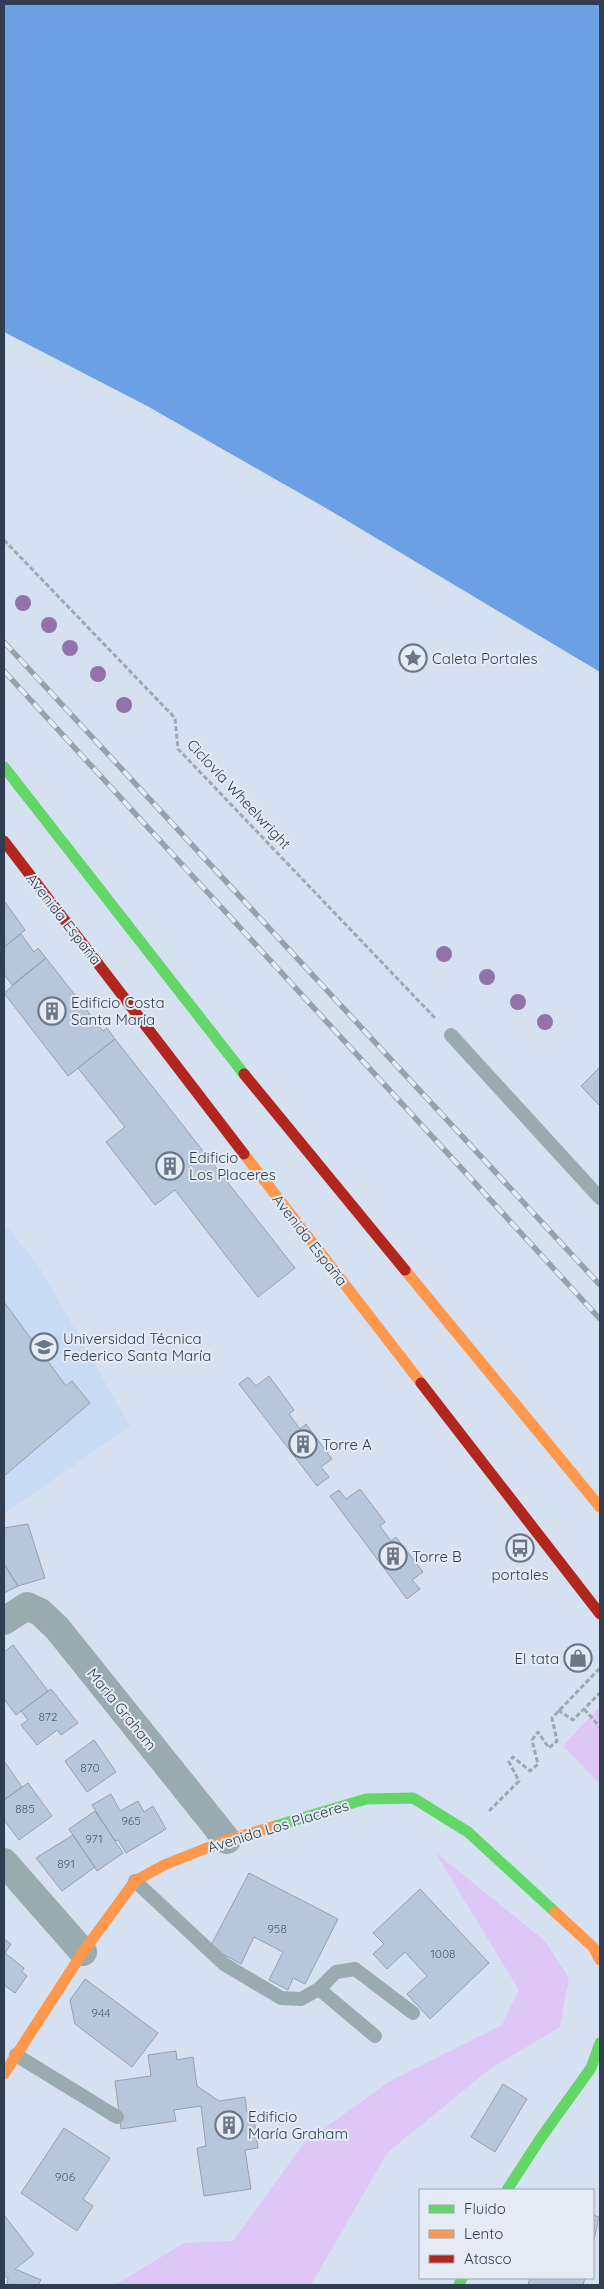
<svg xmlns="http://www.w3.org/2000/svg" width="604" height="2289" viewBox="0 0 604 2289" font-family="Quicksand,sans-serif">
	<rect width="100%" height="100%" fill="#d5e1f1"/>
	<!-- built -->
	<path fill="#c8dbf4" d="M4 1223 40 1268 130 1426 4 1514Z"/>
	<!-- green -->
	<path fill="#dec6f7" d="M600 1706V1784L563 1746Z
		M435 1852 545 1941 569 1978 560 2027 491 2068 387 2153 311 2285H115L184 2243 233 2241 305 2142 390 2081 502 2025 519 1990Z"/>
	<!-- water -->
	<path fill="#6ba1e4" d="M4 4H600V672L331 511 149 407 4 332Z"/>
	<!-- building -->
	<path fill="#b6c6db" stroke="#95a1b0" d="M5 902 25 930 4 947V903Z
		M21 934 34 952 38 948 46 958 12 985 4 974V947Z
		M46 958 103 1031 107 1028 115 1039 68 1076 4 993Z
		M115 1039 295 1268 258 1297 175 1190 155 1205 106 1142 125 1127 78 1068Z
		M600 1067V1106L581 1086Z
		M4 1302 66 1386 72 1381 90 1403 4 1476Z
		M269 1376 294 1410 289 1414 300 1429 306 1424 332 1459 321 1467 329 1477 317 1486 239 1384 248 1377 256 1386Z
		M360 1489 385 1522 380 1526 391 1541 396 1537 423 1572 412 1580 420 1589 407 1599 330 1496 339 1490 346 1499Z
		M28 1524 45 1578 18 1586 4 1564V1528Z
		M4 1564 18 1586 4 1593Z
		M13 1645 48 1691 16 1715 4 1699V1652Z
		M51 1689 78 1723 61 1735 57 1730 37 1745 21 1725 28 1720 21 1711Z
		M94 1740 116 1772 87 1792 65 1761Z
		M4 1761 22 1787 4 1800Z
		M28 1783 52 1816 19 1840 4 1820V1800Z
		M111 1794 120 1811 138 1801 144 1812 153 1806 166 1829 126 1853 118 1840 115 1841 92 1805Z
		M95 1811 123 1853 97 1871 69 1829Z
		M73 1835 95 1867 62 1891 36 1858Z
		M249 1873 338 1919 305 1984 293 1978 288 1990 269 1980 283 1952 254 1937 241 1964 210 1947Z
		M420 1889 489 1963 430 2019 407 1994 427 1976 405 1952 387 1969 373 1954 384 1944 373 1933Z
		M4 1939 11 1944 5 1953 24 1968 22 1972 27 1976 15 1993 4 1985Z
		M85 1979 158 2033 132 2067 75 2024 70 2000Z
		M176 2051 177 2060 193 2057 197 2086 219 2101 245 2097 247 2112 253 2111 258 2148 245 2150 251 2189 204 2196 197 2148 206 2146 201 2106 174 2110 176 2121 121 2129 115 2081 151 2076 148 2055Z
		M503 2084 527 2099 495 2152 471 2137Z
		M64 2128 110 2158 83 2199 93 2206 77 2231 21 2193Z
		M4 2215 34 2254 15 2269 41 2280 38 2285 7 2284 8 2278 4 2275Z
		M593 2215 599 2217 593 2244Z
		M530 2278H585L583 2285H528Z"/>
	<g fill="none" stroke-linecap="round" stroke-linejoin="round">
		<!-- path -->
		<path stroke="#9aaab0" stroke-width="3" stroke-dasharray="5 2.5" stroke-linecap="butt" d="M4 540 175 718 178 749 435 1018
			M584 1709 600 1727
			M558 1710 573 1720 600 1693
			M489 1811 519 1781 509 1762 513 1757 530 1771 538 1764 532 1740 538 1732 549 1748 557 1741 552 1718 600 1668"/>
		<!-- lane -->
		<path stroke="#98acb0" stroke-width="14" d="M451 1035 600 1198
			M135 1881 224 1964 281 1998 301 1999 319 1989 336 1972 355 1969 413 2013
			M319 1989 375 2036
			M16 2055 117 2117"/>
		<!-- street -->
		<path stroke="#98acb0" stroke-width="28" d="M4 1621 27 1606 40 1612 57 1628 227 1840
			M4 1862 83 1952"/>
		<!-- fast -->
		<path stroke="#63d668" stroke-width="11" d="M4 767 244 1074
			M272 1827 366 1799 413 1798 468 1832 555 1912
			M507 2190 540 2139 591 2068 600 2043
			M459 2285 462 2278"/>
		<!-- slow -->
		<path stroke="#ff974d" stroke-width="11" d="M244 1154 421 1383
			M405 1270 600 1507
			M555 1912 593 1947 600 1960
			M4 2074 83 1952 135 1881 164 1865 227 1840 272 1827"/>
		<!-- jam -->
		<path stroke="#b3261e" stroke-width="11" d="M4 841 244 1154
			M244 1074 405 1270
			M421 1383 600 1614"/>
		<!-- rail casing -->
		<g stroke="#94a2a9" stroke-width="5.5">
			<path id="rail" d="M4 642 600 1285
				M4 671 600 1319"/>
		</g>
		<!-- rail -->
		<use href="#rail" stroke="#e4ebf5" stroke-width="4" stroke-dasharray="11" stroke-linecap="butt"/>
	</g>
	<!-- trees -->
	<g fill="#9173aa">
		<circle cx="23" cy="603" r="8"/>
		<circle cx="49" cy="625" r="8"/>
		<circle cx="70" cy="648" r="8"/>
		<circle cx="98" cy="674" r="8"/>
		<circle cx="124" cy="705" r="8"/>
		<circle cx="444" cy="954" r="8"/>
		<circle cx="487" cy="977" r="8"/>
		<circle cx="518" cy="1002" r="8"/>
		<circle cx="545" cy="1022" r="8"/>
	</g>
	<!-- icons -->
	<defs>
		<g id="sight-ring" transform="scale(1.4375)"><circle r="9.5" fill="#e4ebf5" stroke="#697789" stroke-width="1.5"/><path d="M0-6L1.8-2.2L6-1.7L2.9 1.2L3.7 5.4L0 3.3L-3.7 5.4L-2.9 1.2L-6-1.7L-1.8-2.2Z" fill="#697789"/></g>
		<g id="building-ring" transform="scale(1.4375)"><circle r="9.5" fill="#e4ebf5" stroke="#697789" stroke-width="1.5"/><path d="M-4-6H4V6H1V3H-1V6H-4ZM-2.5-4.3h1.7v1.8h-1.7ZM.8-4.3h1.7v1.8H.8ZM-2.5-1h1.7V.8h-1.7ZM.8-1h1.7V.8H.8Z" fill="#697789"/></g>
		<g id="university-ring" transform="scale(1.4375)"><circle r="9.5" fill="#e4ebf5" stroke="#697789" stroke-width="1.5"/><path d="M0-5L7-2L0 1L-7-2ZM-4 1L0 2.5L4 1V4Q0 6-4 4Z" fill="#697789"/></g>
		<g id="bus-ring" transform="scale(1.4375)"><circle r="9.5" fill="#e4ebf5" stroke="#697789" stroke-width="1.5"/><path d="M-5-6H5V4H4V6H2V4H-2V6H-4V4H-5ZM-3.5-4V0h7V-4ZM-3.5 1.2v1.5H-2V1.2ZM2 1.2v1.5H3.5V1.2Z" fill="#697789"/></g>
		<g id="shop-ring" transform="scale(1.4375)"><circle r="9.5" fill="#e4ebf5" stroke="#697789" stroke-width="1.5"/><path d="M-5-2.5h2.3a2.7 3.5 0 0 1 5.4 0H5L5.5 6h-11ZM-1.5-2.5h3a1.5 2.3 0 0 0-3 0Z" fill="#697789"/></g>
	</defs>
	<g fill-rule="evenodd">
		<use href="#sight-ring" x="413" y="658"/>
		<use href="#building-ring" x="52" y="1011"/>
		<use href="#building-ring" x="170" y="1166"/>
		<use href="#university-ring" x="44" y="1347"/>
		<use href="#building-ring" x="303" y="1444"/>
		<use href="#bus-ring" x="520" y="1548"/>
		<use href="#building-ring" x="393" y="1556"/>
		<use href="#shop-ring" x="578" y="1658"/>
		<use href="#building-ring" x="229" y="2125"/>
	</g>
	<g text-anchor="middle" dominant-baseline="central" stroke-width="4" stroke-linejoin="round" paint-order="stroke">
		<!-- number labels -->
		<g font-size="12" fill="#516074">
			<text x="48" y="1716">872</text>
			<text x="90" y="1767">870</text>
			<text x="25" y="1808">885</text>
			<text x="131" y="1820">965</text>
			<text x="94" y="1838">971</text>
			<text x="66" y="1863">891</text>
			<text x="277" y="1928">958</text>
			<text x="443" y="1953">1008</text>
			<text x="101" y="2012">944</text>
			<text x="65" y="2176">906</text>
		</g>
		<!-- poi labels -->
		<g font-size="15" fill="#2f3e51" stroke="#e4ebf5" text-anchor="start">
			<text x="432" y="658">Caleta Portales</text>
			<text x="71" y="1002">Edificio Costa<tspan x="71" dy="17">Santa María</tspan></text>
			<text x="189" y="1157">Edificio<tspan x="189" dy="17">Los Placeres</tspan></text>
			<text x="63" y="1338">Universidad Técnica<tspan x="63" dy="17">Federico Santa María</tspan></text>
			<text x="322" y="1444">Torre A</text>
			<text x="412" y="1556">Torre B</text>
			<text x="520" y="1574" text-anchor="middle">portales</text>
			<text x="559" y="1658" text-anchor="end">El tata</text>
			<text x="248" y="2116">Edificio<tspan x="248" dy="17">María Graham</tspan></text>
		</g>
		<!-- street labels -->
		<g font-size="15" fill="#2f3e51" stroke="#e4ebf5">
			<text transform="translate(239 794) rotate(47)">Ciclovía Wheelwright</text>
			<text transform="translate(64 919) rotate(52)">Avenida España</text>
			<text transform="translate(310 1240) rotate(52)">Avenida España</text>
			<text transform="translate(122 1709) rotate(51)">Maria Graham</text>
			<text transform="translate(278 1826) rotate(-17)">Avenida Los Placeres</text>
		</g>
	</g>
	<!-- border -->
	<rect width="604" height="2289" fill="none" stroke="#2f3e51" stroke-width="10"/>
	<!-- legend -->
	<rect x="419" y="2189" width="175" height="90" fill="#e4ebf5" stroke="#9ca6b3"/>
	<rect x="429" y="2205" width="25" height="8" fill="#63d668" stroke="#9ca6b3"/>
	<text x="464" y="2214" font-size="15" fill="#2f3e51">Fluido</text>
	<rect x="429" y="2230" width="25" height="8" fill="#ff974d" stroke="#9ca6b3"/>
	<text x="464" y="2239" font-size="15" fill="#2f3e51">Lento</text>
	<rect x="429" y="2255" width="25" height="8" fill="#b3261e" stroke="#9ca6b3"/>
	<text x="464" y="2264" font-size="15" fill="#2f3e51">Atasco</text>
</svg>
